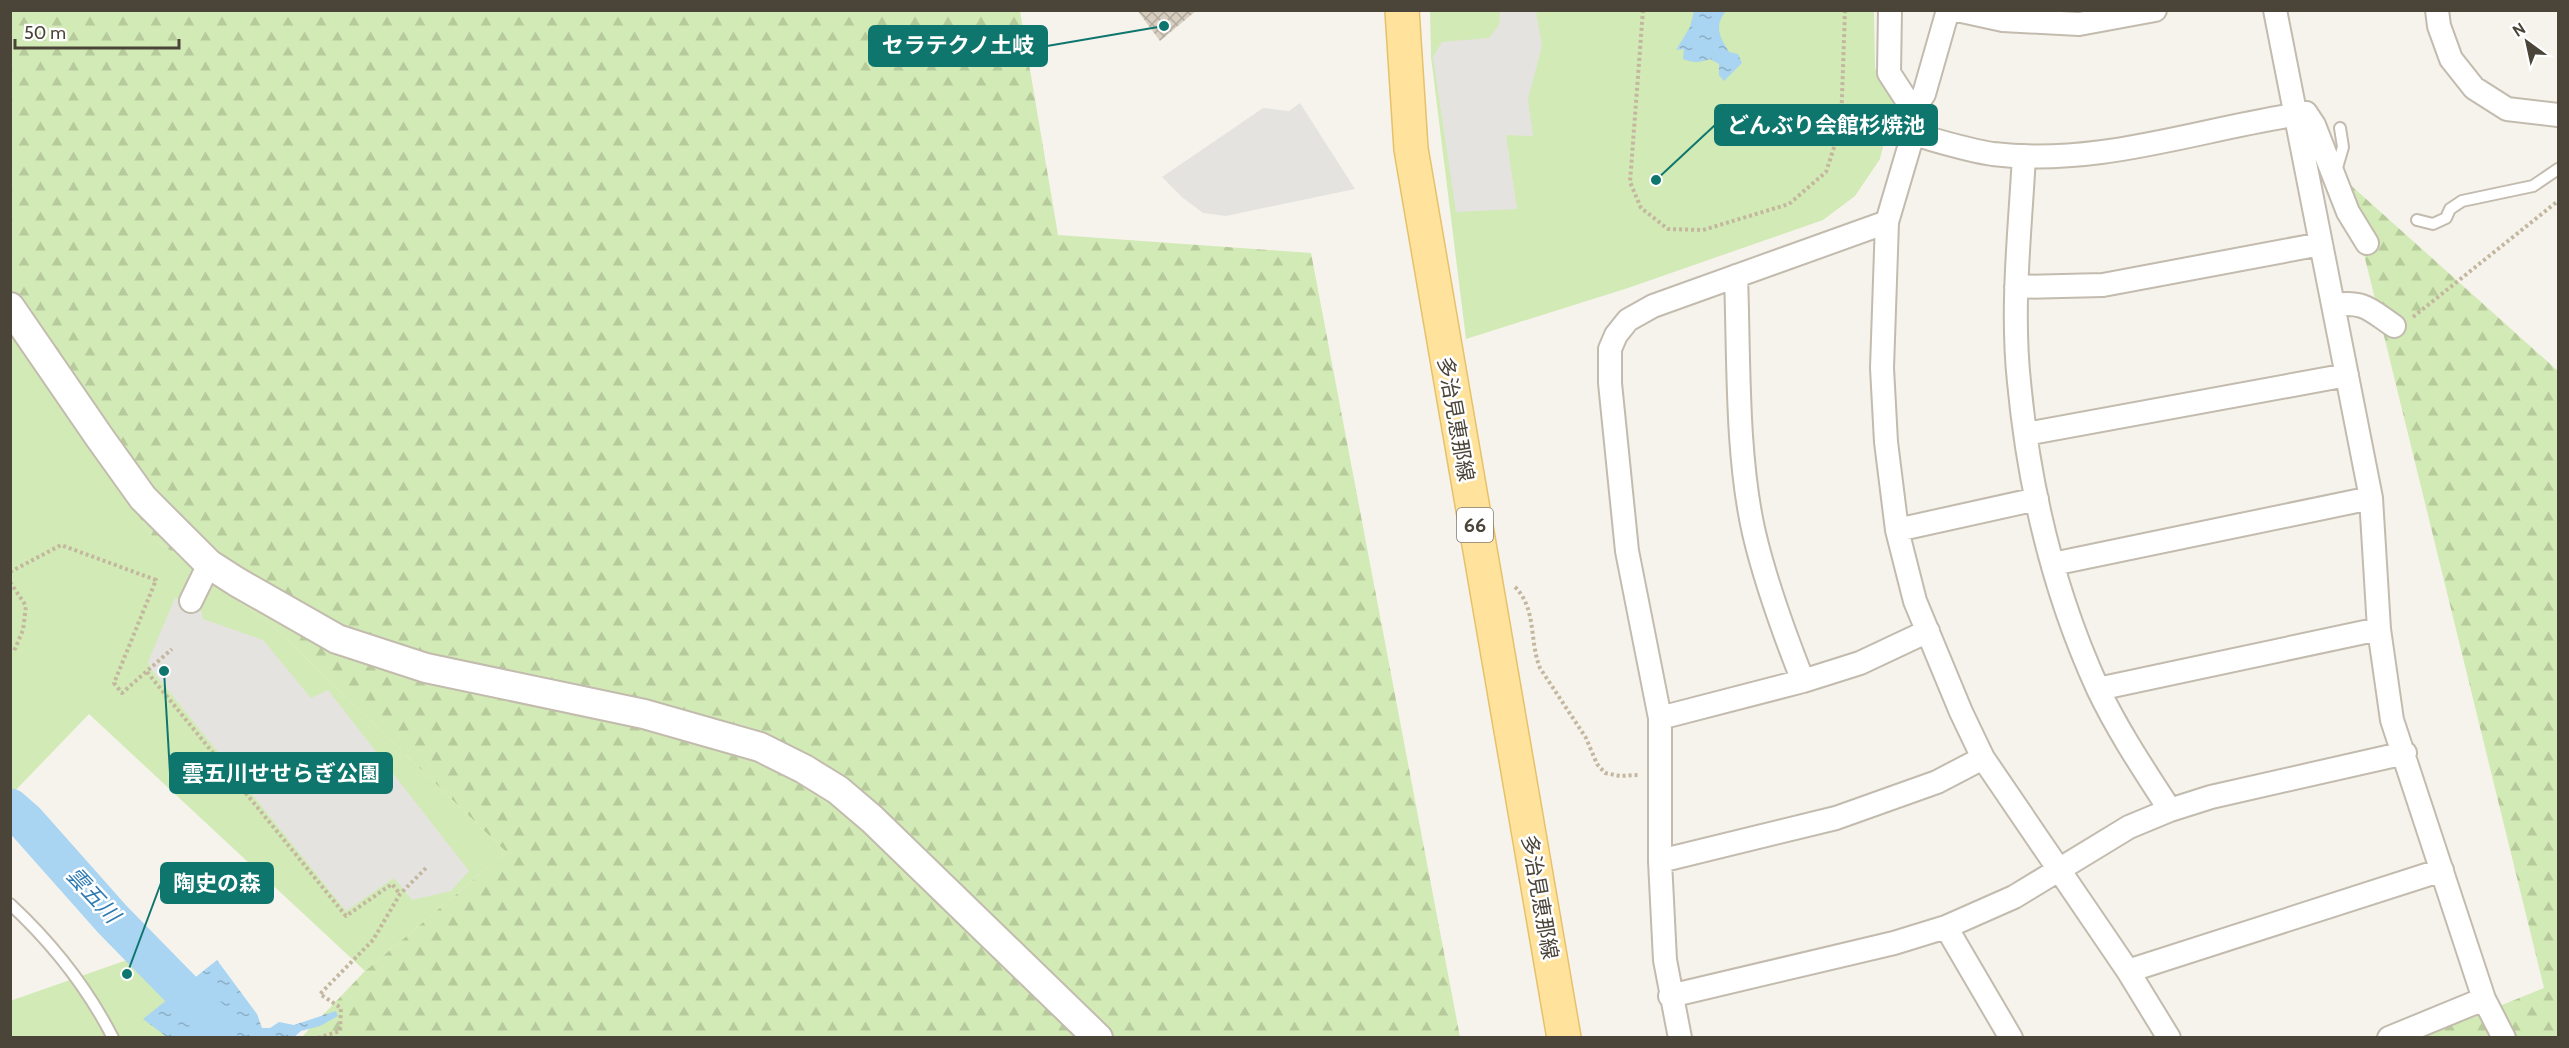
<svg xmlns="http://www.w3.org/2000/svg" width="2569" height="1048" viewBox="0 0 2569 1048" font-family="Cabin,'Noto Sans JP',sans-serif">
	<defs>
		<pattern id="forest-firs" width="22" height="20" patternUnits="userSpaceOnUse" patternTransform="scale(1.5)"><rect width="22" height="20" fill="#d2eab5"/><path d="M5 1l3.5 6h-7zM16 11l3.5 6h-7z" fill="#b6ca9c"/></pattern>
		<pattern id="water-ripples" width="26" height="14" patternUnits="userSpaceOnUse" patternTransform="scale(1.5)"><rect width="26" height="14" fill="#a9d4f2"/><path d="M2 4q2-2 4 0t4 0M15 11q2-2 4 0t4 0" fill="none" stroke="#8caec5"/></pattern>
		<pattern id="building-cross-hatch" width="8" height="8" patternUnits="userSpaceOnUse" patternTransform="scale(1.5)"><rect width="8" height="8" fill="#d8cfc1"/><path d="M0 0l8 8M0 8l8-8" fill="none" stroke="#b1aa9e"/></pattern>
	</defs>
	<rect width="100%" height="100%" fill="#f6f3ec"/>
	<!-- forest -->
	<path fill="url(#forest-firs)" d="M10 11H1020L1058 235 1311 253 1460 1037H302L365 971 506 852 274 627 154 539 11 328Z
		M2346 181 2558 371V1037H2423L2544 988Z"/>
	<!-- park -->
	<path fill="#d2eab5" d="M1430 11H1874L1875 68 1894 101 1880 159 1855 196 1823 220 1628 288 1466 339 1431 57Z
		M10 328 154 539 274 627 506 852 365 971 89 714 11 795Z
		M164 947 174 1037H11L10 1001Z"/>
	<!-- parking -->
	<path fill="#e5e3e0" d="M1500 11H1536L1542 46 1528 99 1533 136 1506 135 1517 209 1456 212 1433 57 1442 42 1489 38 1499 25Z
		M1300 103 1355 189 1226 216 1203 213 1183 198 1162 177 1263 108 1289 111Z
		M175 598 200 606 203 619 263 640 311 698 328 690 469 871 451 891 412 900 394 878 346 911 151 669 148 662Z"/>
	<!-- water -->
	<path fill="url(#water-ripples)" d="M1694 11H1726C1714 26 1719 36 1729 52L1738 54 1742 63 1724 81 1719 75V64L1710 59C1699 63 1693 63 1683 59L1684 49 1676 50 1690 27Z
		M217 960 257 1014 262 1028H270L279 1022 294 1025 336 1011 338 1016 320 1026 301 1031 293 1038 167 1037 143 1019Z"/>
	<g fill="none" stroke-linecap="round" stroke-linejoin="round">
		<!-- river -->
		<path stroke="#a9d4f2" stroke-width="39" d="M10 808 26 822 113 920 216 1025 218 1038"/>
	</g>
	<!-- building -->
	<path fill="url(#building-cross-hatch)" d="M1137 10H1197L1160 41Z"/>
	<g fill="none" stroke-linecap="round" stroke-linejoin="round">
		<!-- service casing -->
		<g stroke="#c2bbae" stroke-width="14">
			<path id="service" d="M2336 171 2343 147 2340 128
				M2417 220 2433 224 2446 218 2450 209 2462 201 2533 186 2558 169
				M10 904C52 943 87 987 113 1038"/>
		</g>
		<!-- minor casing -->
		<g stroke="#c2bbae" stroke-width="26">
			<path id="minor" d="M1890 10 1889 73 1913 110V134L1887 222 1882 368 1886 442 1897 530 1915 601 1961 712 1983 758 2128 971 2169 1038
				M1957 10 2003 20 2079 24 2155 10
				M2275 10 2371 498 2379 629 2392 720 2484 999 2504 1038
				M2437 10 2439 26 2451 59 2474 88 2507 109 2558 115
				M1913 110 1924 94 1948 10
				M1913 134C1939 141 1966 150 1993 154 2100 167 2201 128 2306 113L2314 125 2348 212 2367 243
				M2024 156C2020 231 2011 307 2019 382 2029 487 2054 593 2098 689 2118 731 2144 770 2170 810
				M1736 276C1739 357 1736 454 1754 533 1766 584 1784 633 1803 681
				M2016 287 2103 285 2321 244
				M2333 305C2365 301 2369 309 2394 326
				M2026 434 2347 375
				M1897 530 2037 499
				M2053 564 2371 498
				M191 601 209 564
				M2098 689 2379 629
				M1660 718 1803 681 1860 663 1928 631
				M1660 861 1836 818 1937 782 1983 758
				M1946 927 2011 1038
				M2128 971 2442 870
				M1670 996 1894 943 1946 927 2014 897 2129 827 2170 810 2211 797 2405 753
				M1680 1038 1665 960 1660 861V718L1627 551 1610 383V349L1616 335 1628 320 1653 306 1887 222
				M2389 1038 2484 999"/>
		</g>
		<!-- tertiary casing -->
		<g stroke="#c2bbae" stroke-width="32">
			<path id="tertiary" d="M10 307 100 438 143 498 209 564 237 582 337 639 426 668 644 714 760 747 804 769 838 790 872 819 1098 1038"/>
		</g>
		<!-- primary casing -->
		<g stroke="#e6c16a" stroke-width="36">
			<path id="primary" d="M1402 10 1411 149 1564 1038"/>
		</g>
		<!-- path -->
		<path stroke="#c4b79f" stroke-width="4" stroke-dasharray="3 3" stroke-linecap="butt" d="M1643 10 1630 182 1641 208 1668 229 1703 230 1789 204 1826 172 1841 126 1845 10
			M2413 317 2558 201
			M10 572 61 545 156 580 114 683 122 693 172 649
			M10 582 26 606 23 630 14 651H10
			M1515 587C1537 609 1529 641 1540 668L1586 738 1597 764 1605 773 1620 776 1638 775
			M147 672 346 916 392 884 400 894
			M318 1038 340 1031 341 1008 320 994 373 940 400 894 428 866"/>
		<!-- service -->
		<use href="#service" stroke="#fff" stroke-width="10"/>
		<!-- minor -->
		<use href="#minor" stroke="#fff" stroke-width="22"/>
		<!-- tertiary -->
		<use href="#tertiary" stroke="#fff" stroke-width="28"/>
		<!-- primary -->
		<use href="#primary" stroke="#ffe39c" stroke-width="33"/>
	</g>
	<g text-anchor="middle" dominant-baseline="central" stroke-width="5" stroke-linejoin="round" paint-order="stroke">
		<!-- shield labels -->
		<rect fill="#fff" stroke="#817c74" stroke-width="1.5" x="1457" y="508" width="36" height="34" rx="4.5"/>
		<g font-size="20" font-weight="bold" fill="#4b4439">
			<text x="1475" y="525">66</text>
		</g>
		<!-- street labels -->
		<g font-size="21" fill="#4b4439" stroke="#fff">
			<text transform="translate(1456 419) rotate(80)">多治見恵那線</text>
			<text transform="translate(1540 897) rotate(80)">多治見恵那線</text>
		</g>
		<!-- water labels -->
		<g font-size="22" font-style="italic" fill="#2e7ab2" stroke="#fff">
			<text transform="translate(93 895) rotate(47)">雲五川</text>
		</g>
	</g>
	<!-- callouts -->
	<path fill="none" stroke="#0f766e" stroke-width="2" d="M1164 26L1047 46M1656 180L1715 125M164 671L170 773M127 974L161 883"/>
	<g fill="#0f766e" stroke="#fff" stroke-width="2">
		<circle cx="1164" cy="26" r="6"/>
		<circle cx="1656" cy="180" r="6"/>
		<circle cx="164" cy="671" r="6"/>
		<circle cx="127" cy="974" r="6"/>
	</g>
	<g fill="#0f766e" stroke="#0f766e" stroke-width="2">
		<rect x="869" y="26" width="178" height="40" rx="6"/>
		<rect x="1715" y="105" width="222" height="40" rx="6"/>
		<rect x="170" y="753" width="222" height="40" rx="6"/>
		<rect x="161" y="863" width="112" height="40" rx="6"/>
	</g>
	<g font-size="22" text-anchor="middle" font-weight="bold" fill="#fff">
		<text x="958" y="53">セラテクノ土岐</text>
		<text x="1826" y="133">どんぶり会館杉焼池</text>
		<text x="281" y="781">雲五川せせらぎ公園</text>
		<text x="217" y="891">陶史の森</text>
	</g>
	<!-- border -->
	<rect width="2569" height="1048" fill="none" stroke="#4b4439" stroke-width="24"/>
	<!-- north arrow -->
	<g transform="translate(2527 42) rotate(327)" stroke="#ffffff" stroke-width="4.5" paint-order="stroke">
	<path d="M0-4.5L10 22L0 15L-10 22Z" fill="#4b4439"/>
	<text y="-9" font-size="16" font-weight="bold" text-anchor="middle" fill="#4b4439">N</text>
	</g>
	<!-- scale -->
	<path d="M15 39v9h164v-9" fill="none" stroke="#4b4439" stroke-width="3"/>
	<text x="24" y="39" font-size="18" fill="#4b4439" stroke="#ffffff" stroke-width="4.5" paint-order="stroke">50 m</text>
</svg>
